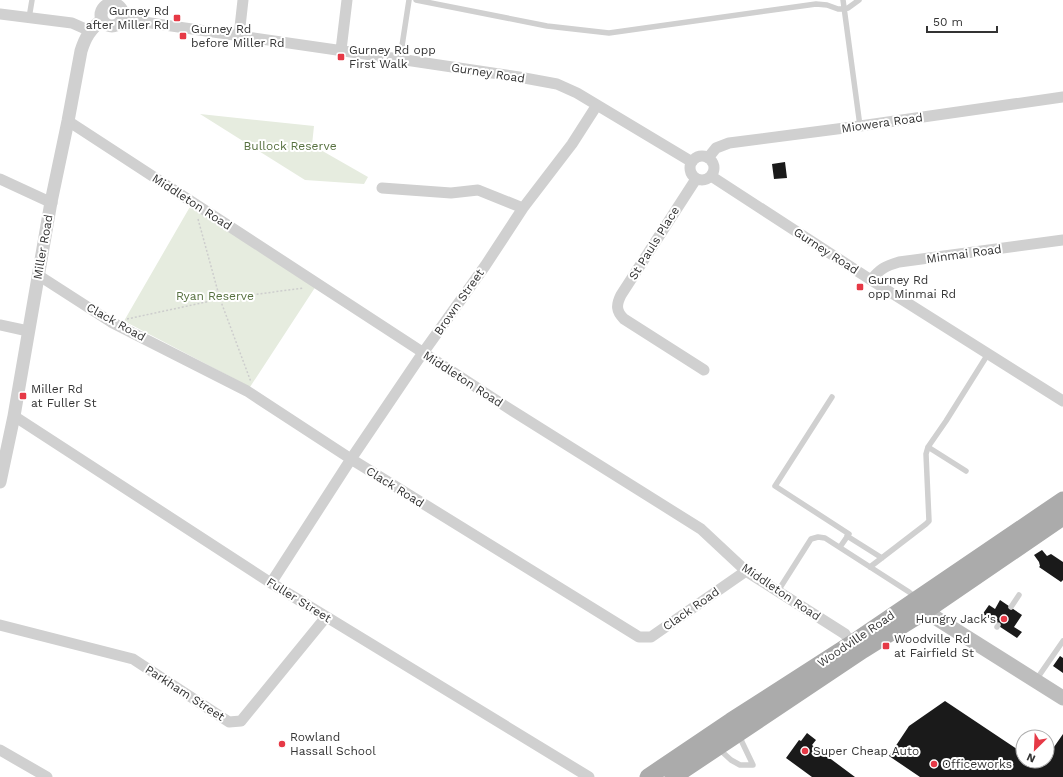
<svg xmlns="http://www.w3.org/2000/svg" width="1063" height="777" viewBox="0 0 1063 777" font-family="'Work Sans',sans-serif">
	<rect width="100%" height="100%" fill="#fff"/>
	<!-- green -->
	<path fill="#e6ecdf" d="M200 114 314 126 312 145 368 177 364 184 305 180Z
		M191 205 316 286 250 387 124 321Z"/>
	<!-- building -->
	<path fill="#1a1a1a" d="M785 162 787 178 774 179 772 164Z
		M1042 550 1047 556 1051 554 1063 562V580L1061 582 1039 567 1040 566 1039 562 1034 555Z
		M1000 600 1022 615 1014 627 1022 632 1017 638 982 615 989 605 995 609Z
		M1060 656 1063 658V673L1053 666Z
		M945 701 1023 753V761H1035L1041 765 1044 761H1047V757L1063 734V777H920L889 756 909 726Z
		M807 733 816 740 812 745 855 777H812L786 758 799 740 801 741Z"/>
	<g fill="none" stroke-linecap="round" stroke-linejoin="round">
		<!-- path -->
		<path stroke="#cdcdcd" stroke-width="1.5" stroke-dasharray="2 2" stroke-linecap="butt" d="M198 219 220 299 251 382
			M127 319 220 299 304 288"/>
		<!-- service -->
		<path stroke="#d0d0d0" stroke-width="5.5" d="M416 0 547 26 609 33 816 4 827 5 838 9H844L848 8 859 0
			M843 0 860 126
			M29 18 32 0
			M400 59 409 0
			M832 397 775 486 849 534 840 547
			M928 447 966 471
			M847 536 882 558
			M870 567 926 524 929 521 926 454 928 447 946 421 988 354
			M778 591 811 539 818 537 825 538 909 592 915 597
			M1011 607 1019 595
			M997 627 998 625
			M1036 680 1063 641
			M719 749 731 760 740 765H753L742 742 740 735"/>
		<!-- minor -->
		<path stroke="#d0d0d0" stroke-width="11" d="M0 14 72 23 90 31
			M123 19 392 58 519 77 557 84 577 93 692 162
			M239 36 243 0
			M341 50 347 0
			M68 121 505 406 701 529 746 571 845 634 851 644
			M690 168a12 12 0 1 1 24 0a12 12 0 1 1-24 0Z
			M708 158 716 148 729 143 860 126 1063 97
			M711 176 871 280 1063 401
			M0 179 52 203
			M696 179 621 295C616 305 616 311 624 319L704 370
			M382 188 451 193 478 190 523 208
			M38 275 111 322 247 391 351 459 639 637H651L746 571
			M871 280C880 269 885 266 899 262L1063 240
			M0 325 28 331
			M14 416 271 583 589 777
			M271 583 351 459 420 357 485 266 523 208 572 144 597 105
			M0 625 133 659 229 722 241 721 326 617
			M0 750 47 777"/>
		<!-- tertiary -->
		<path stroke="#d0d0d0" stroke-width="13" d="M101 15a11 11 0 1 1 22 0a11 11 0 1 1-22 0Z
			M0 482 14 416 51 202 68 121 81 51C85 38 90 29 102 20"/>
		<!-- secondary -->
		<path stroke="#bdbdbd" stroke-width="15" d="M920 603 936 618 1063 698"/>
		<!-- primary -->
		<path stroke="#ababab" stroke-width="17" d="M648 777 731 721 851 644 1063 500
			M673 777 863 650 927 610 1063 517"/>
	</g>
	<!-- markers -->
	<g fill="#e63946" stroke="#fff" stroke-width="1.5">
		<rect x="173" y="14" width="8" height="8" rx="2"/>
		<rect x="179" y="32" width="8" height="8" rx="2"/>
		<rect x="337" y="53" width="8" height="8" rx="2"/>
		<rect x="856" y="283" width="8" height="8" rx="2"/>
		<rect x="19" y="392" width="8" height="8" rx="2"/>
		<circle cx="1004" cy="619" r="4"/>
		<rect x="882" y="642" width="8" height="8" rx="2"/>
		<circle cx="282" cy="744" r="4"/>
		<circle cx="805" cy="751" r="4"/>
		<circle cx="934" cy="764" r="4"/>
	</g>
	<g text-anchor="middle" dominant-baseline="central" stroke-width="4" stroke-linejoin="round" paint-order="stroke">
		<!-- poi labels -->
		<g font-size="12" fill="#333" stroke="#fff" text-anchor="start">
			<text x="169" y="11" text-anchor="end">Gurney Rd<tspan x="169" dy="14">after Miller Rd</tspan></text>
			<text x="191" y="29">Gurney Rd<tspan x="191" dy="14">before Miller Rd</tspan></text>
			<text x="349" y="50">Gurney Rd opp<tspan x="349" dy="14">First Walk</tspan></text>
			<text x="868" y="280">Gurney Rd<tspan x="868" dy="14">opp Minmai Rd</tspan></text>
			<text x="31" y="389">Miller Rd<tspan x="31" dy="14">at Fuller St</tspan></text>
			<text x="996" y="619" text-anchor="end">Hungry Jack's</text>
			<text x="894" y="639">Woodville Rd<tspan x="894" dy="14">at Fairfield St</tspan></text>
			<text x="290" y="737">Rowland<tspan x="290" dy="14">Hassall School</tspan></text>
			<text x="813" y="751">Super Cheap Auto</text>
			<text x="942" y="764">Officeworks</text>
		</g>
		<!-- street labels -->
		<g font-size="12" fill="#333" stroke="#fff">
			<text transform="translate(488 73) rotate(9)">Gurney Road</text>
			<text transform="translate(882 123) rotate(-8)">Miowera Road</text>
			<text transform="translate(192 202) rotate(33)">Middleton Road</text>
			<text transform="translate(654 243) rotate(-58)">St Pauls Place</text>
			<text transform="translate(43 247) rotate(-80)">Miller Road</text>
			<text transform="translate(826 251) rotate(33)">Gurney Road</text>
			<text transform="translate(964 254) rotate(-8)">Minmai Road</text>
			<text transform="translate(459 302) rotate(-55)">Brown Street</text>
			<text transform="translate(116 322) rotate(29)">Clack Road</text>
			<text transform="translate(463 379) rotate(33)">Middleton Road</text>
			<text transform="translate(395 487) rotate(32)">Clack Road</text>
			<text transform="translate(781 592) rotate(34)">Middleton Road</text>
			<text transform="translate(299 600) rotate(32)">Fuller Street</text>
			<text transform="translate(691 609) rotate(-35)">Clack Road</text>
			<text transform="translate(856 639) rotate(-34)">Woodville Road</text>
			<text transform="translate(185 693) rotate(33)">Parkham Street</text>
		</g>
		<!-- park labels -->
		<g font-size="12" fill="#56703f" stroke="#fff">
			<text x="290" y="146">Bullock Reserve</text>
			<text x="215" y="296">Ryan Reserve</text>
		</g>
	</g>
	<!-- north arrow -->
	<g transform="translate(1035 749) rotate(204)"><circle r="19" fill="#ffffff" stroke="#adadad"/>
	<path d="M0-3L7 15L0 10L-7 15Z" fill="#e63946"/>
	<text y="-6" font-size="11" font-weight="bold" text-anchor="middle" fill="#333333">N</text>
	</g>
	<!-- scale -->
	<path d="M927 26v6h70v-6" fill="none" stroke="#333333" stroke-width="2"/>
	<text x="933" y="26" font-size="12" fill="#333333" stroke="#ffffff" stroke-width="3" paint-order="stroke">50 m</text>
</svg>
